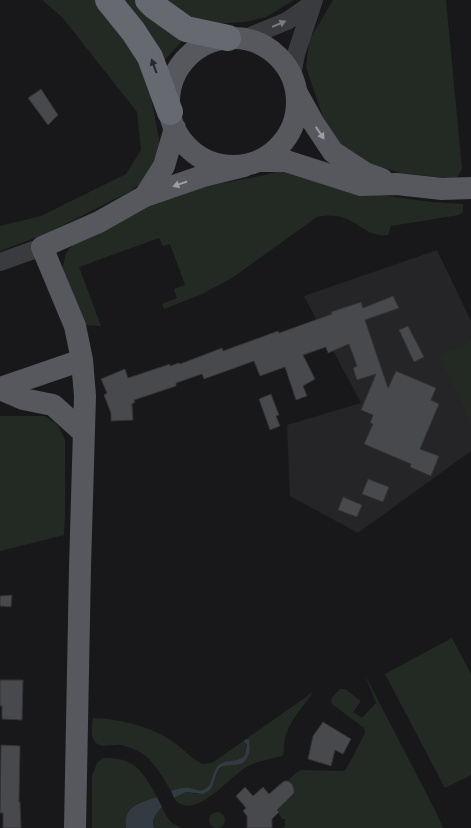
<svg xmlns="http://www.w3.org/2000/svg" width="471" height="828" viewBox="0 0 471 828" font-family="'Archivo Narrow',sans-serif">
	<rect width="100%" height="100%" fill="#18181a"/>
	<!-- built -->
	<path fill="#252527" d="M437 250 471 321V451L358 533 290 496 287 425 361 403 304 296Z"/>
	<!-- green -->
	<path fill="#232a24" d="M42 0H95L131 42 149 87 162 155 152 175 129 192 45 234 0 251V226L41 216 126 174 141 150 137 112 62 17Z
		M118 0H137L182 41 163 62Z
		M162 0H294L266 17 245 22 200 25Z
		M333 0H446L462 169 456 179 401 173 360 161 340 145 323 117 306 67 309 41Z
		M284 170 365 193 432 202 463 204V212L459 215 391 226 388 235C367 237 362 224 344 218 336 215 326 215 317 217L232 278 202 294 164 309 162 304 177 298 174 289 185 285 170 244 163 246 159 238 79 267 101 326 83 325 62 271 66 253 73 245 167 193 261 176Z
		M471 341V422L439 356Z
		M0 416H45L58 425 65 440V515L64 535 0 551Z
		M452 638 471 674V775L445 788 385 674Z
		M365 675 436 812 443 828H282L285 827V819H282L277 810 294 793 293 786 288 781 296 773 301 770 344 771 349 764 365 733 364 728 332 704 331 699 340 689H345L361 701 353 712 362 718 376 703Z
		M313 692C305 705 294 715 288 729 286 734 284 740 284 745 283 750 285 752 282 756 271 759 258 761 248 766 232 774 192 825 174 798L186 792 197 794 210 790C215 784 215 773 221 768 236 757 246 775 250 742H246L247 744 245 755C237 763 232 760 222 763L209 786 206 789 199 790 177 789 171 791C162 776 152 757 136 750 132 748 125 746 121 745 113 744 100 749 95 742 90 736 92 725 93 718 119 719 146 725 169 739 179 745 187 754 197 761L202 764 212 763Z
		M103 758C135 757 143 772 157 797 139 803 123 806 126 828H92V776L97 763Z
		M162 807C167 819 170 822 181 828H154C151 819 156 814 162 807Z
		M209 820a8 8 0 1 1 16 0a8 8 0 1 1-16 0Z"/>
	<!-- water -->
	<path fill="#323b42" d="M246 739 249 740C251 748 249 761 240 764 233 766 226 764 220 768 215 773 215 784 210 790L203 794 186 792 174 798 171 791C177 789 183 787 190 788 194 789 198 791 202 790 213 788 211 775 217 767 225 757 236 765 245 755L247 745 244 741Z
		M157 797 162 807C156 814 151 819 154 828H126C123 806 139 803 157 797Z"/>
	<!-- building -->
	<path fill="#48494d" stroke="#333336" d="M41 89 58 115 48 125 28 98Z
		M393 296 399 308 365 320 388 388 396 371 436 388 431 400 439 404 420 449 439 456 431 476 410 467 411 464 364 444 373 424 370 423 373 415 361 410 376 374 357 380 353 368 357 366 349 344 328 353 326 347 303 355 315 379 303 386 307 396 296 400 285 367 260 376 254 361 204 379 202 374 176 383V386L134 400 135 402 132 404 133 420 111 421V413L104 395 107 393 101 379 125 369 128 378 170 364V366L179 363 180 364 222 348 223 351 278 331 279 333 332 314 331 312 361 302 363 308Z
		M408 326 424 357 414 362 399 330Z
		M271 394 279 415 276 416 280 426 270 430 259 399Z
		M368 479 389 487 383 502 362 494Z
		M343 497 362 505 357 517 338 510Z
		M12 595 11 607 0 606V596Z
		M0 680H23L22 720 2 719V706H0Z
		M323 722 351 739 343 754 335 750 331 766 308 759 313 736Z
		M1 745 20 746 19 802H20L21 828H3V813H0Z
		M284 781H288L292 784 294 789V793L277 810 279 812 272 819V828H247V816L243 811 246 808 236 796 245 787 253 796 263 787 269 794Z"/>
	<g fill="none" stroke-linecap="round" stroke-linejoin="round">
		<!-- minor -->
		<path stroke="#3a3b3f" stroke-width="18" d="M243 39 287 21 313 3
			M292 75 296 54 314 0
			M0 262 42 247"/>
		<!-- major -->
		<path stroke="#56585e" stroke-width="22" d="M169 102a64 64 0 1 1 128 0a64 64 0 1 1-128 0Z
			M297 93 313 122 333 152 365 173 382 179
			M260 161H286L361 185 397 184 442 189 471 188
			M145 196 164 166 175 128
			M0 388 82 360
			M0 389 23 399 53 405 84 433
			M75 828 80 567 85 396 82 360 75 326 42 247 99 222 145 196 203 176 244 166"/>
		<!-- highway -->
		<path stroke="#666970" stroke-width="26" d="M108 0 133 31 150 57 170 112
			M148 0 155 7 186 29 228 38"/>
	</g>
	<!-- one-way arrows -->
	<defs><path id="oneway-solid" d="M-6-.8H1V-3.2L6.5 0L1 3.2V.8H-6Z" transform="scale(1.25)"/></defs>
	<use fill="#797b82" href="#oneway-solid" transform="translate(279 24) rotate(-23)"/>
	<use fill="#28282c" href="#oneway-solid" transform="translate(154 66) rotate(-110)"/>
	<g fill="#9b9ea7">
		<use href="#oneway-solid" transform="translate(320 133) rotate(56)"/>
		<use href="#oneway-solid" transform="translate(180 184) rotate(161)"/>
	</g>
</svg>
